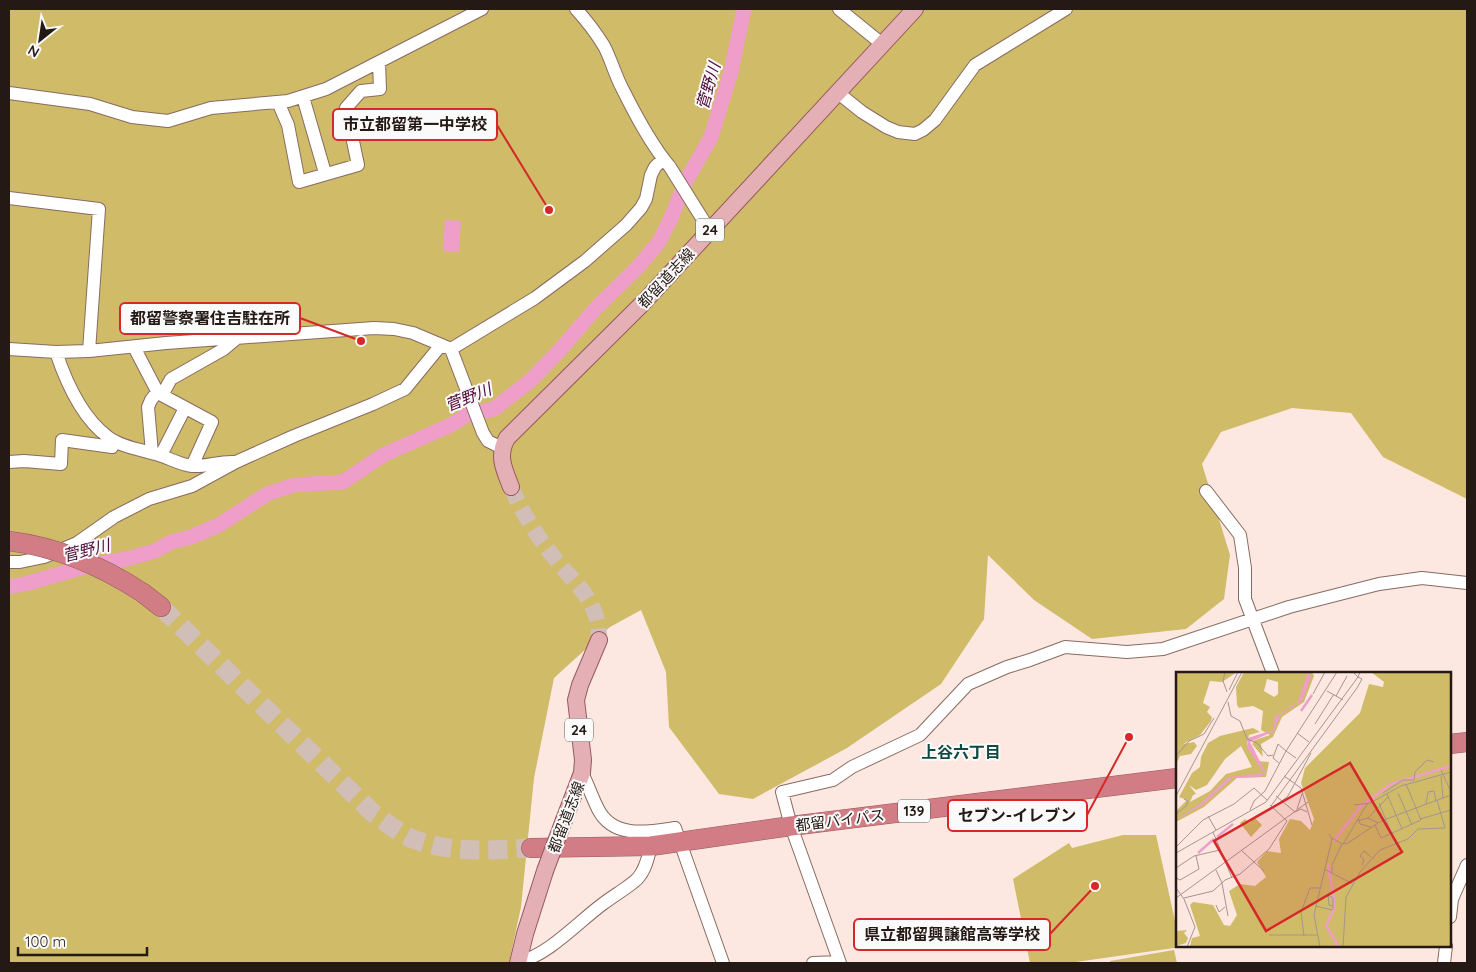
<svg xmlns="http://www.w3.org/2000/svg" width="1476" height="972" viewBox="0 0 1476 972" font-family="Quicksand,'Noto Sans JP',sans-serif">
	<rect width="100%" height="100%" fill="#fce8e0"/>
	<!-- green -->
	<path fill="#cfbb68" d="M9 9H1467V499L1383 457 1351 413 1292 408 1221 432 1202 464 1230 555 1224 599 1186 629 1092 639 1034 600 988 555 984 619 941 684 847 748 753 799 719 794 669 727 666 672 641 610 610 627 554 678 534 778 521 907 509 963H9Z
		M1123 835H1156L1177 930V946L1181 947 1069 963H1030L1013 879 1069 843 1072 848Z
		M1174 950 1177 963H1110V961Z"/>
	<!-- water -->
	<path fill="#ef9eca" d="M445 220 461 221 459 252 443 251Z"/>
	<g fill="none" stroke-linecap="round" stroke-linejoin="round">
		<!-- river -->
		<path stroke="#ef9eca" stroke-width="15" d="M9 587 29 583 87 566 126 559 155 551 171 542 191 537 219 525 267 494 294 485 343 482 383 455 451 425 467 415 494 409 530 381 560 350 595 309 638 267 659 242 671 218 685 183 711 137 731 72 744 9"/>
		<!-- major-tunnel -->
		<path stroke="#d1bfb7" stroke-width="16" stroke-dasharray="16 8" stroke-linecap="butt" d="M511 487C522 512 536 535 553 556 575 585 600 600 599 640"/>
		<!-- highway-tunnel -->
		<path stroke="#d1bfb7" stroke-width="19" stroke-dasharray="19 9" stroke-linecap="butt" d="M161 607 374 814C387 823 399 833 413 839 451 854 492 850 531 848"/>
		<!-- minor casing -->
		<g stroke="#886b60" stroke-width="14">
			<path id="minor" d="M576 9C586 20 596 33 604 46 611 59 615 75 622 88 635 114 651 145 670 167L710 231
				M839 9 882 44
				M837 92 862 112 886 127 898 132 915 134 923 130 935 120 975 65 1066 9
				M9 93 90 104 132 117 168 121 211 108 288 101 326 89 482 9
				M303 97 325 173
				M278 102 288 125 299 182 358 165 346 108 361 91 380 89 379 62
				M9 198 99 209 89 351
				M134 347 158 393 212 422 192 466
				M9 349 56 352 89 351 166 343 374 328 394 329 413 333 451 349 483 433 488 441 502 448
				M451 349 535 298 585 261 626 225 641 208 646 199 651 175 655 167 663 159
				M56 352C66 382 82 418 108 437 121 447 143 450 159 455 169 458 181 465 192 466 206 467 220 461 234 462
				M162 395 171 379 224 349 237 338
				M152 453 148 407 151 400 158 391
				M161 455 185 408
				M9 462 24 461 61 464 62 440 112 447 115 441
				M1206 491 1240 535 1245 568V599L1273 673
				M9 562H20L44 557 77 543 114 517 149 499 192 486 236 462 294 436 373 404 405 389 441 345
				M582 773C588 785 592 797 598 809 613 839 648 832 675 828L723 963
				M1450 917 1452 899 1467 865
				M518 962C548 956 579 921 604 903 613 896 632 885 638 878 646 869 648 857 651 846
				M813 963 839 962
				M840 963 791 826 782 792 833 780 852 767 920 735 968 684 1007 667 1030 660 1065 647 1127 652 1163 649 1289 607 1379 584 1422 578 1467 583
				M1444 963 1446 946"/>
		</g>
		<!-- major casing -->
		<g stroke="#95595d" stroke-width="18">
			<path id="major" d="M511 487C504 469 497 456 507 438L643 303 915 9
				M564 820 582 773 583 760 576 700 580 685 599 640
				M518 963 525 934 545 871"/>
		</g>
		<!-- highway casing -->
		<g stroke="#95595d" stroke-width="20">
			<path id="highway" d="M143 593 161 607
				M1450 744 1467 742
				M531 848 651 846 791 826 1177 778"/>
		</g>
		<!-- minor -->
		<use href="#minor" stroke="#fff" stroke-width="12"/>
		<!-- major -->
		<use href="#major" stroke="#e4b0b6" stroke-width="16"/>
		<!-- highway -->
		<use href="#highway" stroke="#d27c85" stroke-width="19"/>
		<!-- major-bridge casing -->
		<g stroke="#95595d" stroke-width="18" stroke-linecap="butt">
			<path id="major-bridge" d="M545 871 564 820"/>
		</g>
		<!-- highway-bridge casing -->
		<g stroke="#95595d" stroke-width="20" stroke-linecap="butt">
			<path id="highway-bridge" d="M9 541C58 547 102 566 143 593"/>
		</g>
		<!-- major-bridge -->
		<use href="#major-bridge" stroke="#e4b0b6" stroke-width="16"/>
		<!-- highway-bridge -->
		<use href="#highway-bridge" stroke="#d27c85" stroke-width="19"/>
	</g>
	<g text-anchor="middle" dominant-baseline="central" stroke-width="4" stroke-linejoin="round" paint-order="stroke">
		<!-- shield labels -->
		<g fill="#fafafa" stroke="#645c59" stroke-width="1">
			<rect x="696" y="218.5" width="28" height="23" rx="4"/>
			<rect x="565" y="718.5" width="28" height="23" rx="4"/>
			<rect x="898" y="799.5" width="32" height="23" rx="4"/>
		</g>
		<g font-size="14" font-weight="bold" fill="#241914">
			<text x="710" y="230">24</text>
			<text x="579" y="730">24</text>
			<text x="914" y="811">139</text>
		</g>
		<!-- street labels -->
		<g font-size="15" fill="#241914" stroke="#fafafa">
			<text transform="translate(666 278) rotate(-47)">都留道志線</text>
			<text transform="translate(566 817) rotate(-69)">都留道志線</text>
			<text transform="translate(840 820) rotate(-7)">都留バイパス</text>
		</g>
		<!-- water labels -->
		<g font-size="16" font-style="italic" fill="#500937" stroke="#fafafa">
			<text transform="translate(708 86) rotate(-74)">菅野川</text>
			<text transform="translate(468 397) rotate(-22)">菅野川</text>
			<text transform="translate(86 550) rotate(-14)">菅野川</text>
		</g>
		<!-- neighbourhood labels -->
		<g font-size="16" font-weight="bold" fill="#104940" stroke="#fafafa">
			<text x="961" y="752">上谷六丁目</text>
		</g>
	</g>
	<!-- overview -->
	<g transform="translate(1176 672)">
		<rect width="275" height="275" fill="#fce8e0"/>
		<path d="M0 0H61L46 10 34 9 27 31 34 35 31 40 36 45 35 49 24 63 7 72 18 70 21 74 15 82 4 84 0 92ZM68 0H136L138 4 128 30 106 45 97 65 85 72 87 85 76 72 79 68 94 63 85 58 87 39 77 34 63 36 61 33 60 15ZM91 7 102 10V22L98 25 88 19ZM195 0H275V275L14 274 16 266 24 264 14 233 17 230 37 233 48 253 54 254 61 243 53 219 64 212 79 214 90 205 81 190 91 179 105 181 103 167 114 147 125 149 134 158 138 147 125 111 129 96 184 41 193 12 207 15 208 10ZM77 56 84 60 73 63 71 72 82 89 93 90 90 105 61 106 28 135 0 150V139L11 128 3 125 16 101 24 95 25 85 32 71 44 64ZM65 74 76 95 50 102 34 119 14 130 17 123 20 122 13 113 20 118 31 113 49 87ZM79 146 86 153 75 165 64 151 69 147 73 151ZM11 258 8 261 12 266 10 271 0 274V259Z" fill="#cfbb68" fill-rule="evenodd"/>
		<path d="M132 0 135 5 126 29 104 43 98 59 74 70 90 101 83 105 56 106 28 132 0 148 25 131 53 105 88 101 71 75 72 66 97 58 99 45 122 30Z" fill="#ef9eca"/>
		<path fill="none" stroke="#ef9eca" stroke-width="2.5" d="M125 39 136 23M41 165 57 152M158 169 184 135 215 112 275 94M22 181 38 167M152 192 159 234 150 254 163 275"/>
		<path fill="none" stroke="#a6958e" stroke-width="1" d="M49 0 47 9 51 20M53 18 62 0M151 19 167 28M137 22 149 0M160 24 171 4M52 30 55 44 64 49 71 67 81 71 92 84 97 83M139 52 158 22M121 61 133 70M102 72 97 86 103 91M102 72 110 79 161 0M0 84 13 69 28 62 38 46M265 98 275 120M108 104 125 116 136 153M265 104 267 126M207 121 227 108H238L239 100 251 88 258 90M222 121 236 153M211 122 226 157M0 124 66 0M100 124 119 140 125 137 131 140M203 131 220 172M250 132 252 120 258 119 260 129M178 133 194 131 225 114 275 100M95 134 181 16 186 7 182 5 184 0M97 136 112 124 135 81M121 137 127 119M74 138 78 129 89 119 110 79 120 86M0 142 10 134 12 129 8 127M32 144 40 158M192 146 212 125M183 147 184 152 195 155M244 147 275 138M181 149 192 146 202 151M199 153 205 166 245 148 230 112M37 160 56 206M156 166 166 172 172 171 205 149 275 123M167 172 191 132M0 175 27 148 58 132 78 116 91 128M66 179 88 199M0 181 90 130 182 5 177 0M186 193 188 188 184 184 188 179 195 185M0 196 18 184 44 178M148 197 177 212M40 198 46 211 52 244M156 201V193L166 172M0 206 4 208 23 197 20 184M0 216 8 227 19 255 11 275M0 226 132 130M8 226 37 219 49 208 64 202 93 177 111 149 94 133M40 233 43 240 49 235M139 234 156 238 157 236V226L152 223 153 233 157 234M93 263H141M128 264 125 240 134 216H144M144 275 138 243 156 167 153 162M167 275 170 225 184 200 204 178 232 167 242 157 269 156 261 128"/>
		<path fill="#d62828" fill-opacity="0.15" stroke="#d62828" stroke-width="2.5" d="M174 91 226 180 90 259 38 169Z"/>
		<rect width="275" height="275" fill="none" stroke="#241914" stroke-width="2.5"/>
	</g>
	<!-- callouts -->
	<path fill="none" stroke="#d62828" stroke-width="2" d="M549 210L497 125M361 341L300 318M1129 737L1087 815M1095 886L1050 934"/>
	<g fill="#d62828" stroke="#fafafa" stroke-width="2">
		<circle cx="549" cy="210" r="5"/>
		<circle cx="361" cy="341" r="5"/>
		<circle cx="1129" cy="737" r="5"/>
		<circle cx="1095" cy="886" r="5"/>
	</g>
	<g fill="#fafafa" stroke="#d62828" stroke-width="2">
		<rect x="333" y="109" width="164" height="31" rx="5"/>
		<rect x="120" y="303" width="180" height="31" rx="5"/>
		<rect x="948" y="800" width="139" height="31" rx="5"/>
		<rect x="854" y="919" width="196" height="31" rx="5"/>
	</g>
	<g font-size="16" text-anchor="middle" font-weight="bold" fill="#241914">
		<text x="415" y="130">市立都留第一中学校</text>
		<text x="210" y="324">都留警察署住吉駐在所</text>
		<text x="1017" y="821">セブン-イレブン</text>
		<text x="952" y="940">県立都留興譲館高等学校</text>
	</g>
	<!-- border -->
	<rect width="1476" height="972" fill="none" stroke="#241914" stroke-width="20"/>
	<!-- north arrow -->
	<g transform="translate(40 40) rotate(210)" stroke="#fafafa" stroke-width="4" paint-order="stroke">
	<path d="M0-4L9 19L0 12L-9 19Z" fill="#241914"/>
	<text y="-8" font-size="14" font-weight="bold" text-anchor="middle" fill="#241914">N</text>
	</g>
	<!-- scale -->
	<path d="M18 947v8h129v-8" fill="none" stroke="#241914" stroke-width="2.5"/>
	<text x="25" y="947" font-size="15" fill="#241914" stroke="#fafafa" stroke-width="4" paint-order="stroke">100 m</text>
</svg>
